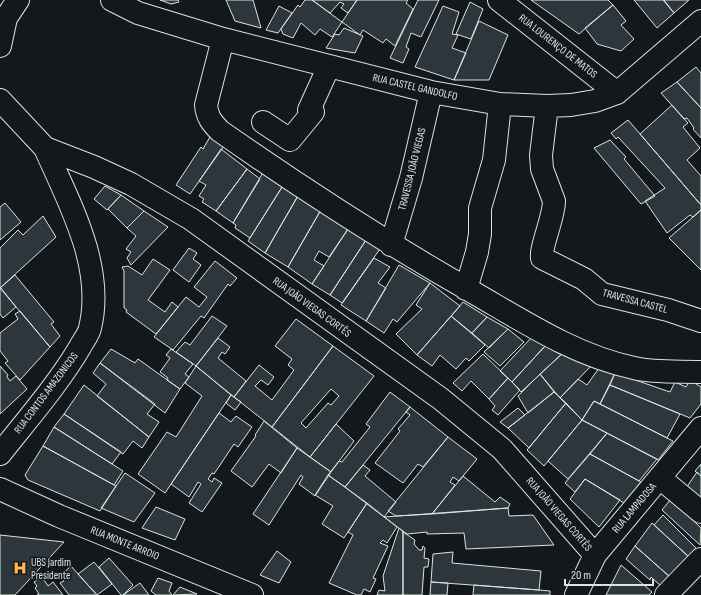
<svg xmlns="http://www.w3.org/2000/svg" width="701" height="595" viewBox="0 0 701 595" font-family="'Sofia Sans Condensed',sans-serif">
	<rect width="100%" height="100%" fill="#14181c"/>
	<!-- building -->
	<path fill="#2c363c" stroke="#d8e6dc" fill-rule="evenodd" d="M160 0H178L179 2 171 4Z
		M226 0H253L261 28 235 21Z
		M305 0H312L342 22 332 37 320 29 315 35 301 23 293 38 283 34 281 29 298 5 300 7Z
		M312 0H357L348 13 341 8 344 4 340 2 330 13Z
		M357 0H408L406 3 413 9 395 46 386 39 383 43 363 30 360 35 342 22Z
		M418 0H439L421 37 411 33 406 47 409 49 403 63 390 58Z
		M531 0H608L613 5 579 34Z
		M634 0H663L674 13 657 28Z
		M664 0H689L674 13Z
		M470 2 483 9 471 39 456 34Z
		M613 5 626 21 621 25 634 39 621 51 597 44 585 28Z
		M279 6 292 13 278 33 266 30Z
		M443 6 459 12 452 34 458 35 452 48 466 53 454 80 415 67Z
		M479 21 508 35 489 80H454Z
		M344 28 363 36 355 53 326 48 335 34 339 35Z
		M696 67 701 73V108L677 82Z
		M677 82 701 108V138L693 129 694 128 687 118 684 119 661 93Z
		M672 105 688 123 683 127 700 148 687 160 701 176V205L640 134Z
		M628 120 701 205V210L693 217 690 215 667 233 645 201 665 188 618 137 616 139 611 133Z
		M211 135 224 146 190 194 176 185 201 147 203 149Z
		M610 140 626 157 624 159 655 196 641 204 594 148Z
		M221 149 247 169 216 211 202 202 204 199 199 196 206 185 199 181Z
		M247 169 260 179 233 223 216 211Z
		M264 171 284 184 250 238 235 228 236 225 233 223Z
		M284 184 299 194 265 253 248 241Z
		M105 186 121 195 107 210 94 199Z
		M299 194 322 208 288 267 265 253Z
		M121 195 144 211 127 228 108 209Z
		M5 203 21 222 0 240V207Z
		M322 208 350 226 329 257 319 251 314 260 324 266 312 284 288 267Z
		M701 210V270L669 238Z
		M144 211 168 227 131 265 127 258 131 252 126 249 136 236 127 228Z
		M43 216 56 237 0 288V248L18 230 23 235Z
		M350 226 368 237 330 295 312 284Z
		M368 237 382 246 342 303 330 295Z
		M189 248 197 253 193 259 201 265 189 282 173 270Z
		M374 258 390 267 378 283 386 288 366 321 341 305Z
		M153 259 170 270 148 300 165 312 172 302 178 307 156 334 126 312 127 310 124 308V271L122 267 128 266 142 275Z
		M215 261 237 278 230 286 228 284 204 318 201 316 173 350 154 337 186 297 199 307 207 297 194 287Z
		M399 265 430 283 397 322 393 319 384 333 366 321Z
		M15 275 54 322 51 324 60 336 50 347 0 288Z
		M430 283 460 306 417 355 396 334 422 309 416 305Z
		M0 287 16 307 3 318 0 314Z
		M463 302 487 317 472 333 451 316Z
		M20 311 50 347 20 380 5 363 8 361 0 351V333L18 319 15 314Z
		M212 316 227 326 196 366 176 352 185 342 190 345Z
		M451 316 485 345 469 361 466 358 456 369 440 355 432 366 417 355Z
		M487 317 508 329 489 348 472 333Z
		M296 319 333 346 272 427 234 397 259 365 274 377 268 385 261 380 255 386 272 400 294 370 288 365 292 359 275 346Z
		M508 329 524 342 500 366 484 352Z
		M218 338 230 347 225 354 222 352 218 358 246 381 234 397 196 366Z
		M531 338 546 345 512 382 500 371Z
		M546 345 564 352 521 392 512 382Z
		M333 346 374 376 310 457 272 427ZM331 389 339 396 331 405 328 403 306 428 301 423Z
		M111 349 135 363 138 359 180 389 165 413 100 363Z
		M171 349 193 364 185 374 189 377 180 389 167 380 168 378 160 372 170 358 166 355Z
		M564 352 592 365 560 398 540 374Z
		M483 354 508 378 489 399 471 381 462 391 453 383Z
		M100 363 155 404 147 414 159 422 149 437 97 396 106 384 93 373Z
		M0 366 8 375 7 377 10 381 16 376 27 389 0 414Z
		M196 366 231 395 165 493 138 474 167 432 176 437 202 396 185 383Z
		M599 368 615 373 600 404 594 401 582 420 560 398 578 379 587 385Z
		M615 373 670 392 675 382 686 387 690 380 701 387V404L690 418 610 385Z
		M540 374 554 392 528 413 518 396Z
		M508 378 520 390 498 415 492 410 495 406 489 399Z
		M84 385 149 437 142 448 133 441 123 454 64 414Z
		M610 385 680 414 667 438 600 404Z
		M390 392 410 407 345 487 328 475 339 461 342 462 370 427 366 424Z
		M554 392 566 403 529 448 508 428Z
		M231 395 241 402 235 410 226 403Z
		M594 401 600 404 673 441 658 460 582 420Z
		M566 403 582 420 544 466 527 450Z
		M410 407 448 437 423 467 418 464 403 483 375 463 400 431 398 429 410 415 406 412Z
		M518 408 525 415 508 428 500 422Z
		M219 413 231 422 236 416 252 427 238 447 234 444 214 474 212 473 208 479 212 482 214 478 222 483 202 512 189 503 201 484 198 482 189 497 171 484Z
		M64 414 121 452 112 464 54 427Z
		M582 420 607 433 568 479 548 461Z
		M264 421 297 448 281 473 269 464 252 487 231 471 256 436 255 435Z
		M336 424 354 441 331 472 310 457Z
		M54 427 123 471 114 485 43 446Z
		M607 433 657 459 639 481 590 454Z
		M448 437 477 459 459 481 453 477 450 482 455 485 432 514 396 516 388 511Z
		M43 446 116 486 100 511 28 480 25 475Z
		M297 448 331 472 315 496 299 484 303 477 301 475 269 525 253 514Z
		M590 454 641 482 624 503 585 479 575 492 565 483Z
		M701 464V476L695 471Z
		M363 465 370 470 365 476 396 502 384 517 345 487Z
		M697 472 701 476V505L684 491Z
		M125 473 155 493 134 522 101 508Z
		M328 475 367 503 344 538 322 524 333 506 315 495Z
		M463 476 495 502 500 497 510 504 508 508 432 514Z
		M585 479 620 500 599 527 570 499Z
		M671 499 701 528 700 545 662 510Z
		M367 503 397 527 387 543 383 540 380 543 388 546 373 578 376 579 370 592 364 589 361 595H357L329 583 353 535 348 532Z
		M156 507 185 519 175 540 142 528Z
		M508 508 509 516 533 515 554 545 466 549 464 533 427 534V532L407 534 384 517Z
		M663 515 697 549 690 558 654 525Z
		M652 523 690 558 670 577 635 546Z
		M399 528 403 532V595H377L379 590 385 591 383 576Z
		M403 532 415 540 414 544 419 550H422L423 546 425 548 424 558 429 559 428 567H424L422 595H403Z
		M0 535 64 542 15 595H0Z
		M635 546 670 577 661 586 651 577 650 580 626 559Z
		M277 551 291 562 279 583 260 575Z
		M453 552 452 563 541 571 539 590 431 582 433 554Z
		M109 558 133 585 123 595H121L99 567Z
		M94 562 112 584 97 595 78 574Z
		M621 565 652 592 649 595H606Z
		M71 566 78 574 97 595H69L60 583 64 581 61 575Z
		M42 577 48 586 53 582 63 595H37L39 594 35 588 37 586 34 582Z
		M158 578 172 583 169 591 172 595H156L151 591Z
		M431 582 448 583 447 595H430Z
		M140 583 149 595H123Z
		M474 585 539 590 550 591V595H473Z
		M180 587 197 594 173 595Z"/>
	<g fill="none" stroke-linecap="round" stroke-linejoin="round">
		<!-- minor casing -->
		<g stroke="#d8e6dc" stroke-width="24">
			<path id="minor" d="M112 0 138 13 223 39 431 92 500 104 547 106 571 105 595 101 617 93 701 21
				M499 0 617 93
				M223 39 206 105C207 117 212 123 220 131 303 189 388 244 476 294 526 323 577 356 634 368 655 373 680 371 701 372
				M0 46 6 18 18 0
				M0 100 45 148 94 167 131 184 191 219 441 399 502 449 595 555
				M547 106 541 155 542 169 554 201C554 217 540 248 542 258L584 279 602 294 668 310 701 321
				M263 122 290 140 313 112 309 110 329 66
				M391 245 411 178 431 92
				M466 289 477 252 480 234V208L494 160 500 104
				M0 454C26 421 59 383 80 347 83 341 89 334 90 328 105 266 69 203 45 148
				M660 478 701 512
				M0 489 59 516 252 595
				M576 595 595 555 701 428
				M666 595 701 559"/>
		</g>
		<!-- minor -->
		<use href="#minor" stroke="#14181c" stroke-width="22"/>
	</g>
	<!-- icons -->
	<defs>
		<g id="hospital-bare" transform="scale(1.08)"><path d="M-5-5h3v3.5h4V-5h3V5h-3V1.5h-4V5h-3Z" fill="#ffb74d" stroke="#14181c" stroke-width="2.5" paint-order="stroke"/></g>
	</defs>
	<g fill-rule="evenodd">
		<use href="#hospital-bare" x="20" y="568"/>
	</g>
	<g text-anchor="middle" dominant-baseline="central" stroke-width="3" stroke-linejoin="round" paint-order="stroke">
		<!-- street labels -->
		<g font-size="11" fill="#d8e6dc" stroke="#14181c">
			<text transform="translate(558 46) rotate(38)">RUA LOURENÇO DE MATOS</text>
			<text transform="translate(415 87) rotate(13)">RUA CASTEL GANDOLFO</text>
			<text transform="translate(412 169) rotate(-76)">TRAVESSA JOÃO VIEGAS</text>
			<text transform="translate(635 301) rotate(15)">TRAVESSA CASTEL</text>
			<text transform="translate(312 307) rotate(36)">RUA JOÃO VIEGAS CORTÊS</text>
			<text transform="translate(46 393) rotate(-53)">RUA CONTOS AMAZONICOS</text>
			<text transform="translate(634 508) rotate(-50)">RUA LAMPADOSA</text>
			<text transform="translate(559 514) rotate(49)">RUA JOÃO VIEGAS CORTÊS</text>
			<text transform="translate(125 543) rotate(22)">RUA MONTE ARROIO</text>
		</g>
		<!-- poi labels -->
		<g font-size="11" fill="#d8e6dc" stroke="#14181c" text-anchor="start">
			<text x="31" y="562">UBS Jardim<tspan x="31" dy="13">Presidente</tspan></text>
		</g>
	</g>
	<!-- scale -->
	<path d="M565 579v6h88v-6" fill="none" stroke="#d8e6dc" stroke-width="2"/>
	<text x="571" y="579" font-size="12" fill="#d8e6dc" stroke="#14181c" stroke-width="3" paint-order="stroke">20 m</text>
</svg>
